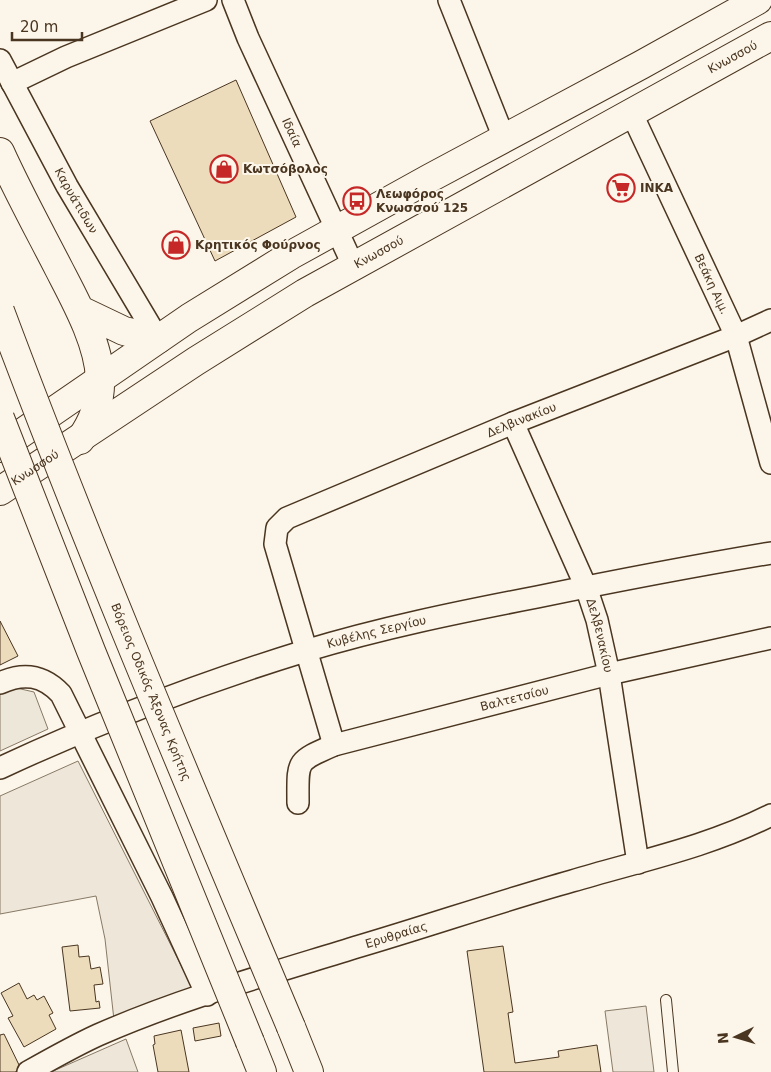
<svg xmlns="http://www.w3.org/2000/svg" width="771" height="1072" viewBox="0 0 771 1072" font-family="'DejaVu Sans',sans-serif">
	<rect width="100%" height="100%" fill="#fbf6e9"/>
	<!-- green -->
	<path fill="#ede6d9" stroke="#887966" d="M78 761 192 987 114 1020 105 939 96 896 0 914V796Z
		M646 1006 654 1072H613L605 1011Z
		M126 1039 138 1072H51Z"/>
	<!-- parking -->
	<path fill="#ede7d9" stroke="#887966" d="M12 687 34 692 48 729 0 751V693Z"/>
	<!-- building -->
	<path fill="#ecdcbc" stroke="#4a3520" d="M236 80 296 217 215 261 150 121Z
		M0 621 18 656 0 665Z
		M78 945 79 957 89 956 91 969 100 967 103 984 94 985 96 1002 99 1001 100 1008 70 1011 62 947Z
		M503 946 513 1012 508 1013 515 1063 559 1057 558 1051 597 1045 601 1072H484L467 951Z
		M19 983 27 999 34 995 37 1000 44 996 53 1013 49 1015 56 1029 24 1047 8 1018 13 1016 1 993Z
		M219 1023 221 1036 195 1041 193 1028Z
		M181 1030 189 1072H158L153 1045 155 1044 154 1036Z
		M4 1034 21 1069 15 1072H0V1035Z"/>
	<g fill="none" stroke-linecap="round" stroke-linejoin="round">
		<!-- service casing -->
		<g stroke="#4a3520" stroke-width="12">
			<path id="service" d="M666 1000 673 1072"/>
		</g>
		<!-- minor casing -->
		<g stroke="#4a3520" stroke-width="24">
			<g id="minor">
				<path id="s1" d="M233 0 248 38 353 265"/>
				<path d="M449 0 504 138"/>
				<path id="s2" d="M0 60 67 186 158 339"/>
				<path d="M12 83 66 57 206 0"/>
				<path id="s3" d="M631 112 736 336 771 463"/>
				<path id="s4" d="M513 423 586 587 597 620 609 674 638 863"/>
				<path d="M0 683C24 672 43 675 61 694L162 897 207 995"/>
				<path id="s5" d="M334 745 275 544 277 528 287 518 513 423 736 336 771 320"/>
				<path id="s6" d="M0 768C99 722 201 683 305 651 381 628 459 612 537 597 615 581 693 566 771 553"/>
				<path id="s7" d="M298 803C298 760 295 762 334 745L609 674 771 638"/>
				<path id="s8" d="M28 1072C51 1059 74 1046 98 1035 182 998 273 973 360 946 431 925 501 901 572 881 639 861 708 847 771 815"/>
			</g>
		</g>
		<!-- primary casing -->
		<g stroke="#4a3520" stroke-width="30">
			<g id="primary">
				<path d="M0 448 189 318 291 255 430 178 641 65 758 0"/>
				<path id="s9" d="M0 491 196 361 305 293 771 36"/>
			</g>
		</g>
		<!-- motorway casing -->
		<g stroke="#4a3520" stroke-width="30">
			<path id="motorway" d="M0 152C18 192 39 230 59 269 75 300 99 343 100 379 101 402 93 422 80 440
				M80 310 124 331 158 339
				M291 1027 309 1072
				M250 1042 262 1072"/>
		</g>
		<!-- service -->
		<use href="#service" stroke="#fbf6e9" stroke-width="10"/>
		<!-- minor -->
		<use href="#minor" stroke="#fbf6e9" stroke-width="21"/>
		<!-- primary -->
		<use href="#primary" stroke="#fbf6e9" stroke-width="28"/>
		<!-- motorway -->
		<use href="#motorway" stroke="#fbf6e9" stroke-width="28"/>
		<!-- motorway-bridge casing -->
		<g stroke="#4a3520" stroke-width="30" stroke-linecap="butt">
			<g id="motorway-bridge">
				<path id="s10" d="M0 311C90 552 191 789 291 1027"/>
				<path d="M0 418 91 651 250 1042"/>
			</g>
		</g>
		<!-- motorway-bridge -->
		<use href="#motorway-bridge" stroke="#fbf6e9" stroke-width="28"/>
	</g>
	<!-- icons -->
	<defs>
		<g id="shop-ring" transform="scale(1.4375)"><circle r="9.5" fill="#fbf6e9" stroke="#c62828" stroke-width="1.5"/><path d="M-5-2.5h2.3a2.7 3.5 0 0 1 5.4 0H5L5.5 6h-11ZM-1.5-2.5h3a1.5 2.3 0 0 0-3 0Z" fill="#c62828"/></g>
		<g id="supermarket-ring" transform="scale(1.4375)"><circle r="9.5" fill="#fbf6e9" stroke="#c62828" stroke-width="1.5"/><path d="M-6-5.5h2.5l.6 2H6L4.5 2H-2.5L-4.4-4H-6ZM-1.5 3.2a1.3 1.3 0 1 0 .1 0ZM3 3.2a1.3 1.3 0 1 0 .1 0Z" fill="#c62828"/></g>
		<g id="bus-ring" transform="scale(1.4375)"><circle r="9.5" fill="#fbf6e9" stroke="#c62828" stroke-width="1.5"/><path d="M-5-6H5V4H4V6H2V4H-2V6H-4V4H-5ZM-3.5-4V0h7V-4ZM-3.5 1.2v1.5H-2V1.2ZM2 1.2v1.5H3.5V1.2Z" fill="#c62828"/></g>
	</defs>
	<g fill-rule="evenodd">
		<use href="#shop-ring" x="224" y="169"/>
		<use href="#supermarket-ring" x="621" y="188"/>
		<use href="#bus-ring" x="357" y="201"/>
		<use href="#shop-ring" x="176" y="245"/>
	</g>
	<g text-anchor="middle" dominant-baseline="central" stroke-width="4" stroke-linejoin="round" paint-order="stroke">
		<!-- street labels -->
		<g font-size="12" fill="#4a3520" stroke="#fbf6e9">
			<text stroke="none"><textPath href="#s9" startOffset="852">Κνωσσού</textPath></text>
			<text stroke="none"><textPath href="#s1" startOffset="145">Ιδαία</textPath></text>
			<text stroke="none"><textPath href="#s2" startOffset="160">Καρυάτιδων</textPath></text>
			<text stroke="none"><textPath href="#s9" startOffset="448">Κνωσσού</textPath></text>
			<text stroke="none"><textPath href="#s3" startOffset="190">Βεάκη Αιμ.</textPath></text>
			<text stroke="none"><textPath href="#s5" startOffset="494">Δελβινακίου</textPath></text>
			<text stroke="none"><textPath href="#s9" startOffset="42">Κνωσσού</textPath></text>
			<text stroke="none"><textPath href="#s6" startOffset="401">Κυβέλης Σεργίου</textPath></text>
			<text stroke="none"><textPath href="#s4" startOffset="230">Δελβενακίου</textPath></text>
			<text stroke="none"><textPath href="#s10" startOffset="410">Βόρειος Οδικός Άξονας Κρήτης</textPath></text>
			<text stroke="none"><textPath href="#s7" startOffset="264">Βαλτετσίου</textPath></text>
			<text stroke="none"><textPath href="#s8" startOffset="394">Ερυθραίας</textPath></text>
		</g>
		<!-- poi labels -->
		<g font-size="12" font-weight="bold" fill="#4a3520" stroke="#fbf6e9" text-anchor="start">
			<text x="243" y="169">Κωτσόβολος</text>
			<text x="640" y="188">ΙΝΚΑ</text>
			<text x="376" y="194">Λεωφόρος<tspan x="376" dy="14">Κνωσσού 125</tspan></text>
			<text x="195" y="245">Κρητικός Φούρνος</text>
		</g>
	</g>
	<!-- north arrow -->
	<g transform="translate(736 1037) rotate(265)" stroke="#fbf6e9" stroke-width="4" paint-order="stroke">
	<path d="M0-4L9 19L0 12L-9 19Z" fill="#4a3520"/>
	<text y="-8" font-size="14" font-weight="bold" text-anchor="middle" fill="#4a3520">N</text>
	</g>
	<!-- scale -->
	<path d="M12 32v8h70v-8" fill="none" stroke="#4a3520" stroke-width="2.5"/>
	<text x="20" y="32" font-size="15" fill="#4a3520" stroke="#fbf6e9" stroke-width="4" paint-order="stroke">20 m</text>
</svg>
